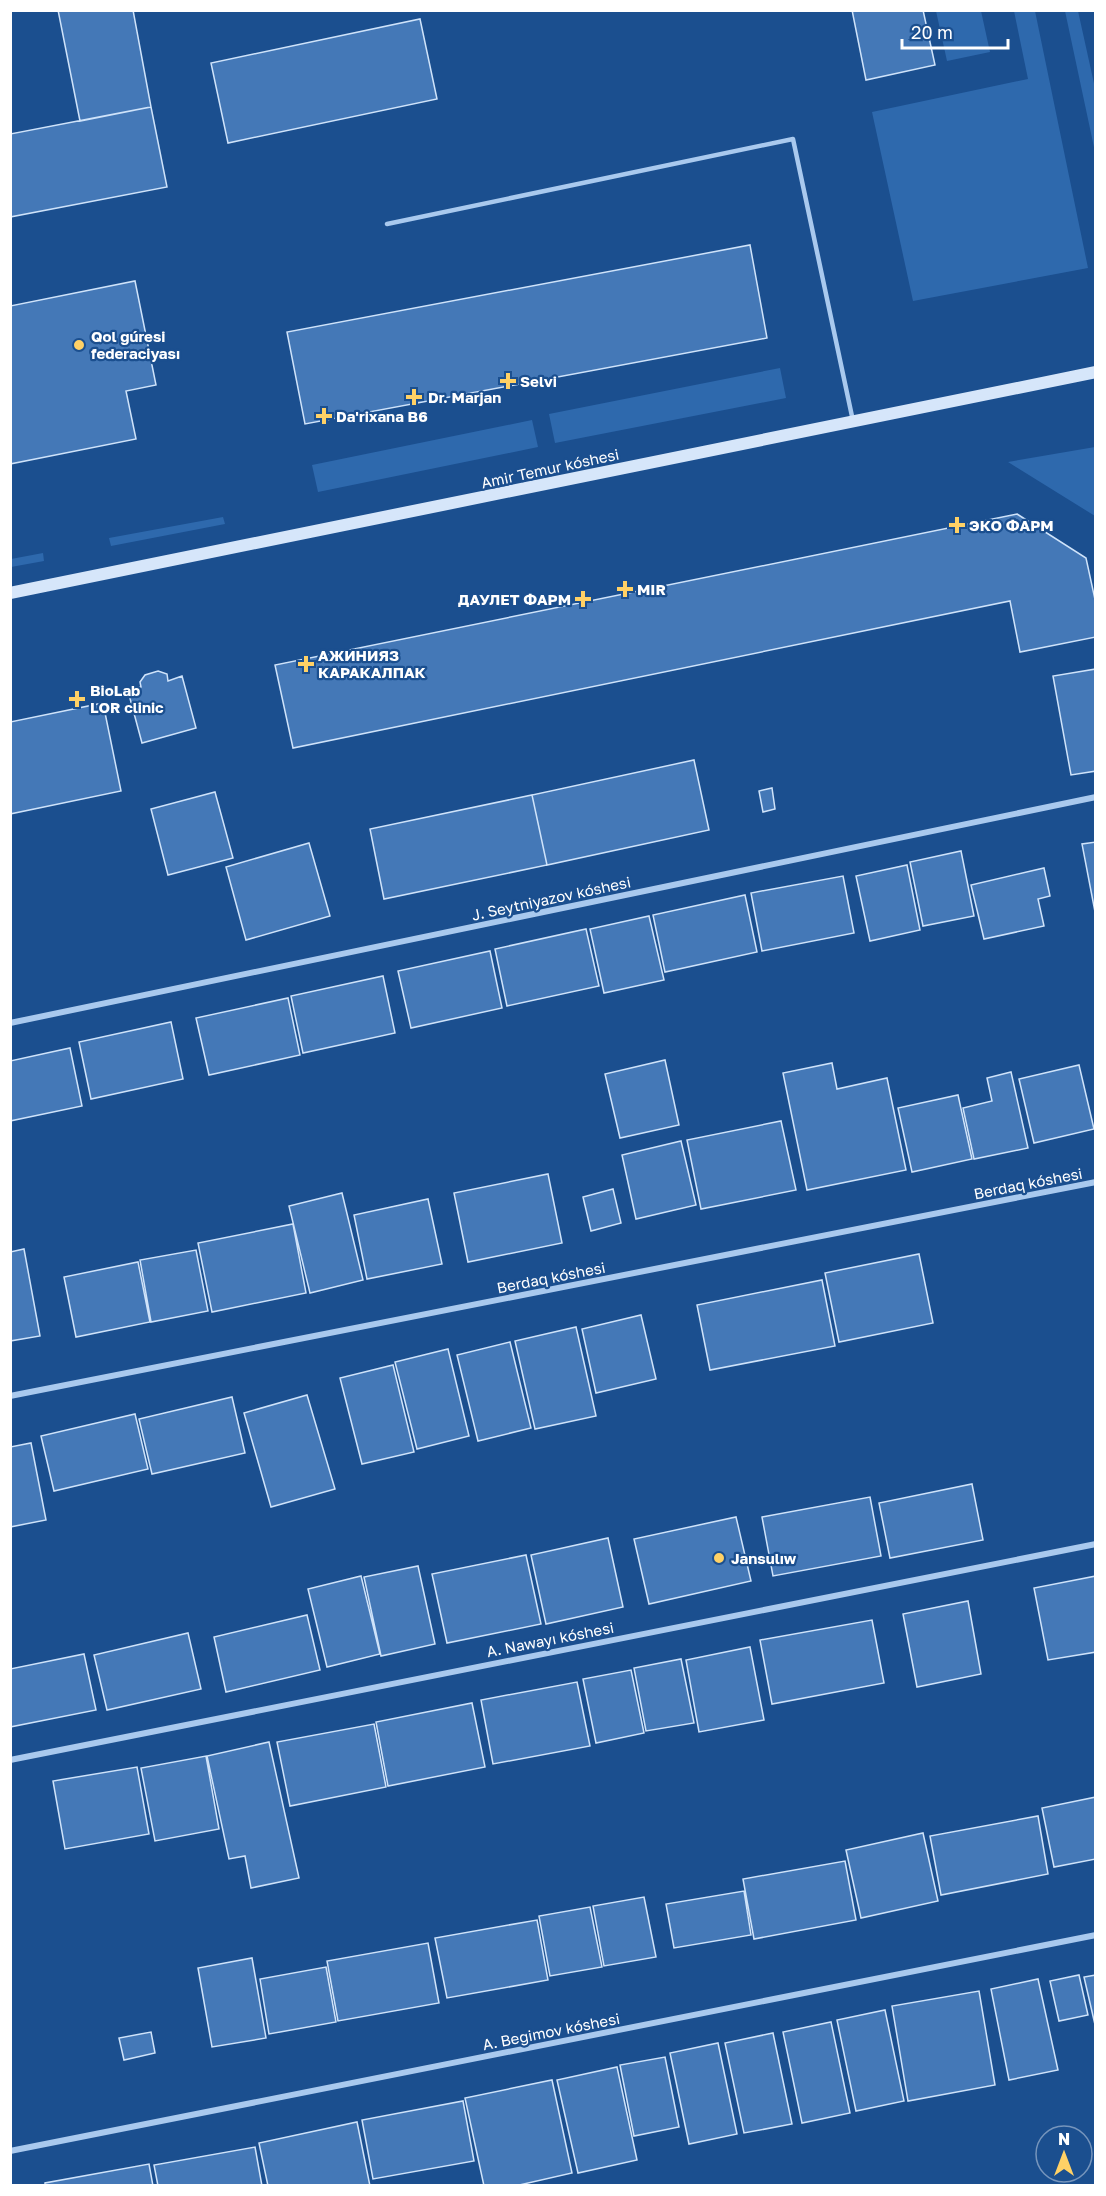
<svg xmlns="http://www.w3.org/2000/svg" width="1106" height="2196" viewBox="0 0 1106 2196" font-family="'Golos Text',sans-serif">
	<rect width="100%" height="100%" fill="#1b4f8f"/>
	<!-- green -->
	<path fill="#2e69ad" d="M936 11H981L990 52 947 61Z
		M1014 11H1035L1088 268 913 301 872 112 1028 79Z
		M1065 11H1078L1095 88V152Z
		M780 368 786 398 555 443 549 414Z
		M532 420 538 447 318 492 312 465Z
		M1095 447V516L1008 462Z
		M223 517 225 524 111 546 109 538Z
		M43 553 44 561 11 567V559Z"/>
	<!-- building -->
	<path fill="#4478b7" stroke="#cfe3fa" stroke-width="1.5" d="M58 10H133L151 107 80 121Z
		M852 10H923L935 65 866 80Z
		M420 19 437 99 228 143 211 63Z
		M151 107 167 187 10 217V134Z
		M750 245 767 338 305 424 287 332Z
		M135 281 156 385 126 391 136 439 10 464V306Z
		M1017 514 1086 558 1096 604V637L1020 652 1010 601 293 748 275 665Z
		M1096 669V771L1071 775 1053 676Z
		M158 671 167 674 168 681 182 676 196 728 142 743 128 691 141 687 140 682 145 675Z
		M103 703 121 791 10 814V722Z
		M694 760 709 830 547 865 532 795Z
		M772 788 775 809 763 812 759 791Z
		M215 792 233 858 168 875 151 809Z
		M532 795 547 865 384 899 370 829Z
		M1096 842V917L1082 844Z
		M309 843 330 916 246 940 226 867Z
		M961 851 974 916 923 926 910 862Z
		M907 865 920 930 870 941 856 876Z
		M1044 868 1050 896 1038 899 1044 926 984 939 971 885Z
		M843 876 854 933 762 951 751 893Z
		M745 895 757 952 665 972 653 915Z
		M649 916 664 980 604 993 590 929Z
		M586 929 599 986 507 1006 495 949Z
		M490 951 502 1008 411 1028 398 971Z
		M383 976 395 1033 303 1053 291 996Z
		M288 998 300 1055 209 1075 196 1018Z
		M171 1022 183 1079 91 1099 79 1042Z
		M70 1048 82 1106 10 1121V1061Z
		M665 1060 679 1125 620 1138 605 1074Z
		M832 1063 837 1089 887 1078 906 1170 807 1190 783 1073Z
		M1079 1065 1094 1129 1034 1143 1019 1079Z
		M1011 1072 1028 1148 974 1159 963 1108 992 1101 987 1078Z
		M958 1095 972 1159 912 1172 898 1108Z
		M781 1121 796 1190 701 1209 687 1140Z
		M681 1141 696 1205 636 1219 622 1155Z
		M548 1174 562 1243 468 1262 454 1193Z
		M613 1189 621 1223 591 1231 583 1197Z
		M342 1193 363 1280 310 1293 289 1206Z
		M428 1199 442 1264 367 1279 354 1215Z
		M293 1224 306 1293 212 1312 198 1243Z
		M24 1249 40 1336 10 1341V1252Z
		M196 1250 208 1311 151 1322 140 1260Z
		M919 1254 933 1323 839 1342 825 1273Z
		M138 1262 150 1322 76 1337 64 1277Z
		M822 1280 835 1346 710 1370 697 1305Z
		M641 1315 656 1379 596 1393 582 1329Z
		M576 1327 596 1416 535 1429 515 1341Z
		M510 1342 531 1428 478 1441 457 1355Z
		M448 1349 469 1436 417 1449 395 1362Z
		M393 1365 414 1452 362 1464 340 1378Z
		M307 1395 335 1489 271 1507 244 1413Z
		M232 1397 245 1453 152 1474 139 1419Z
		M135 1414 148 1469 54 1491 41 1436Z
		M31 1443 46 1520 10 1527V1447Z
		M972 1484 983 1540 890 1558 879 1503Z
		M870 1497 881 1556 773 1576 762 1517Z
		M736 1517 751 1581 649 1604 634 1539Z
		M608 1538 623 1607 546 1624 531 1555Z
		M526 1555 541 1624 447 1643 432 1574Z
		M418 1566 435 1644 381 1656 364 1577Z
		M361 1576 380 1654 327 1667 308 1589Z
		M1096 1576V1652L1048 1660 1034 1588Z
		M968 1601 981 1674 917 1687 903 1614Z
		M307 1615 320 1670 226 1692 214 1637Z
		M872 1620 884 1683 772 1704 760 1640Z
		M188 1633 201 1689 107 1710 94 1655Z
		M750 1647 764 1720 699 1732 686 1660Z
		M84 1654 96 1710 10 1727V1669Z
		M681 1659 694 1723 646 1731 634 1668Z
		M631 1670 644 1733 596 1743 583 1679Z
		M577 1682 590 1746 493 1764 481 1700Z
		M472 1703 485 1767 388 1786 376 1722Z
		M374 1724 386 1787 290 1806 277 1742Z
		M269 1742 299 1878 251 1888 245 1856 229 1859 207 1756Z
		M206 1756 219 1829 155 1841 141 1768Z
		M137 1767 149 1834 65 1849 53 1781Z
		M1096 1797V1859L1054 1867 1042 1808Z
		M1038 1816 1048 1874 941 1895 930 1836Z
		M923 1833 938 1901 861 1918 846 1850Z
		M845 1861 856 1920 754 1939 743 1879Z
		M744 1891 751 1935 674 1948 666 1904Z
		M644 1897 656 1957 604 1966 593 1906Z
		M590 1907 602 1967 550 1976 539 1916Z
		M537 1920 548 1980 447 1998 435 1938Z
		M428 1943 439 2003 338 2021 327 1961Z
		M252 1958 266 2038 212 2047 198 1968Z
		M326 1967 336 2022 269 2034 260 1979Z
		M1079 1975 1088 2015 1059 2021 1050 1981Z
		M1096 1975V2029L1084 1977Z
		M1038 1979 1058 2070 1009 2080 991 1989Z
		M979 1991 995 2085 908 2101 892 2006Z
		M885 2010 904 2101 856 2111 837 2020Z
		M831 2022 850 2113 802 2123 783 2032Z
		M151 2032 155 2053 124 2060 119 2038Z
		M773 2033 792 2124 744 2133 725 2043Z
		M718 2043 737 2134 689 2144 670 2053Z
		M665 2057 679 2127 634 2136 620 2065Z
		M617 2067 637 2160 578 2173 557 2080Z
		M552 2080 572 2173 515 2186H484L465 2098Z
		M463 2101 474 2161 373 2179 362 2120Z
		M357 2122 370 2186H268L259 2143Z
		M255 2147 262 2186H158L154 2165Z
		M149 2164 153 2186H45V2183Z"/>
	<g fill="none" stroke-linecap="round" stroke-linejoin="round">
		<!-- service -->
		<path stroke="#a9c9ee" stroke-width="4.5" d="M387 224 793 139 853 421"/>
		<!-- minor -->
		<path stroke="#a9c9ee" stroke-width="6" d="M10 1023 1096 797
			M10 1396 1096 1182
			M10 1760 1096 1544
			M10 2151 1096 1935"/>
		<!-- secondary -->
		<path stroke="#d6e6fa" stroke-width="12" d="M10 593 1096 372"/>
	</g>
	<!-- markers -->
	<g fill="#ffd166" stroke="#1b4f8f" stroke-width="2">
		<circle cx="79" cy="345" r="6"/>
		<path d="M505 372h6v6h6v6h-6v6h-6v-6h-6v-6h6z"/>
		<path d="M411 388h6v6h6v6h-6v6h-6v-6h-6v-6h6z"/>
		<path d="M321 407h6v6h6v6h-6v6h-6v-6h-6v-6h6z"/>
		<path d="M954 516h6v6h6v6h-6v6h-6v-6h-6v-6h6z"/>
		<path d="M622 580h6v6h6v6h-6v6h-6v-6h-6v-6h6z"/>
		<path d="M580 590h6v6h6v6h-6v6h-6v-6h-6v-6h6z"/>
		<path d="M303 655h6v6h6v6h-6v6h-6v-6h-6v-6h6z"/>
		<path d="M74 690h6v6h6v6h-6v6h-6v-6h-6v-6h6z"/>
		<circle cx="719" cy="1558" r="6"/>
	</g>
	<g text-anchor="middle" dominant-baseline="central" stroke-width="4.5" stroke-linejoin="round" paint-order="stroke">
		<!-- poi labels -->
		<g font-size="15" font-weight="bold" fill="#fff" stroke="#1b4f8f" text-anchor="start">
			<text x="91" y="336">Qol gúresi<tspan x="91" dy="17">federaciyası</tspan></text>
			<text x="520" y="381">Selvi</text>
			<text x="428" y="397">Dr. Marjan</text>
			<text x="336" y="416">Da'rixana B6</text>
			<text x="969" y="525">ЭКО ФАРМ</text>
			<text x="637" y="589">MIR</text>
			<text x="571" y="599" text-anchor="end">ДАУЛЕТ ФАРМ</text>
			<text x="318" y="655">АЖИНИЯЗ<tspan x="318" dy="17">КАРАКАЛПАК</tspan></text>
			<text x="90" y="690">BioLab<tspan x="90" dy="17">LOR clinic</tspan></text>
			<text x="731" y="1558">Jansulıw</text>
		</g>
		<!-- street labels -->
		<g font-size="15" fill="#fff" stroke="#1b4f8f">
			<text transform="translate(550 468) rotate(-12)">Amir Temur kóshesi</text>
			<text transform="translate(551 898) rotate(-12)">J. Seytniyazov kóshesi</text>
			<text transform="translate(1028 1183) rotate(-11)">Berdaq kóshesi</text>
			<text transform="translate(551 1277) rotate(-11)">Berdaq kóshesi</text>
			<text transform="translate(550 1639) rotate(-11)">A. Nawayı kóshesi</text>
			<text transform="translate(551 2031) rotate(-11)">A. Begimov kóshesi</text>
		</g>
	</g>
	<!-- border -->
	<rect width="1106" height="2196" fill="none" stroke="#ffffff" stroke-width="24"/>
	<!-- north arrow -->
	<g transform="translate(1064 2154)"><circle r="28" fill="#1b4f8f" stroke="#7695bc" stroke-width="1.5"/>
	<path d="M0-4.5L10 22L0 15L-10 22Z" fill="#ffd166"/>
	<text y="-9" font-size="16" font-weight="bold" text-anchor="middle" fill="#ffffff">N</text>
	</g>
	<!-- scale -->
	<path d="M902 39v9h106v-9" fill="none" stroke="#ffffff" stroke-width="3"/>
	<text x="911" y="39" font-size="18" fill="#ffffff" stroke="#1b4f8f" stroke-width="4.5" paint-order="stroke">20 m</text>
</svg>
